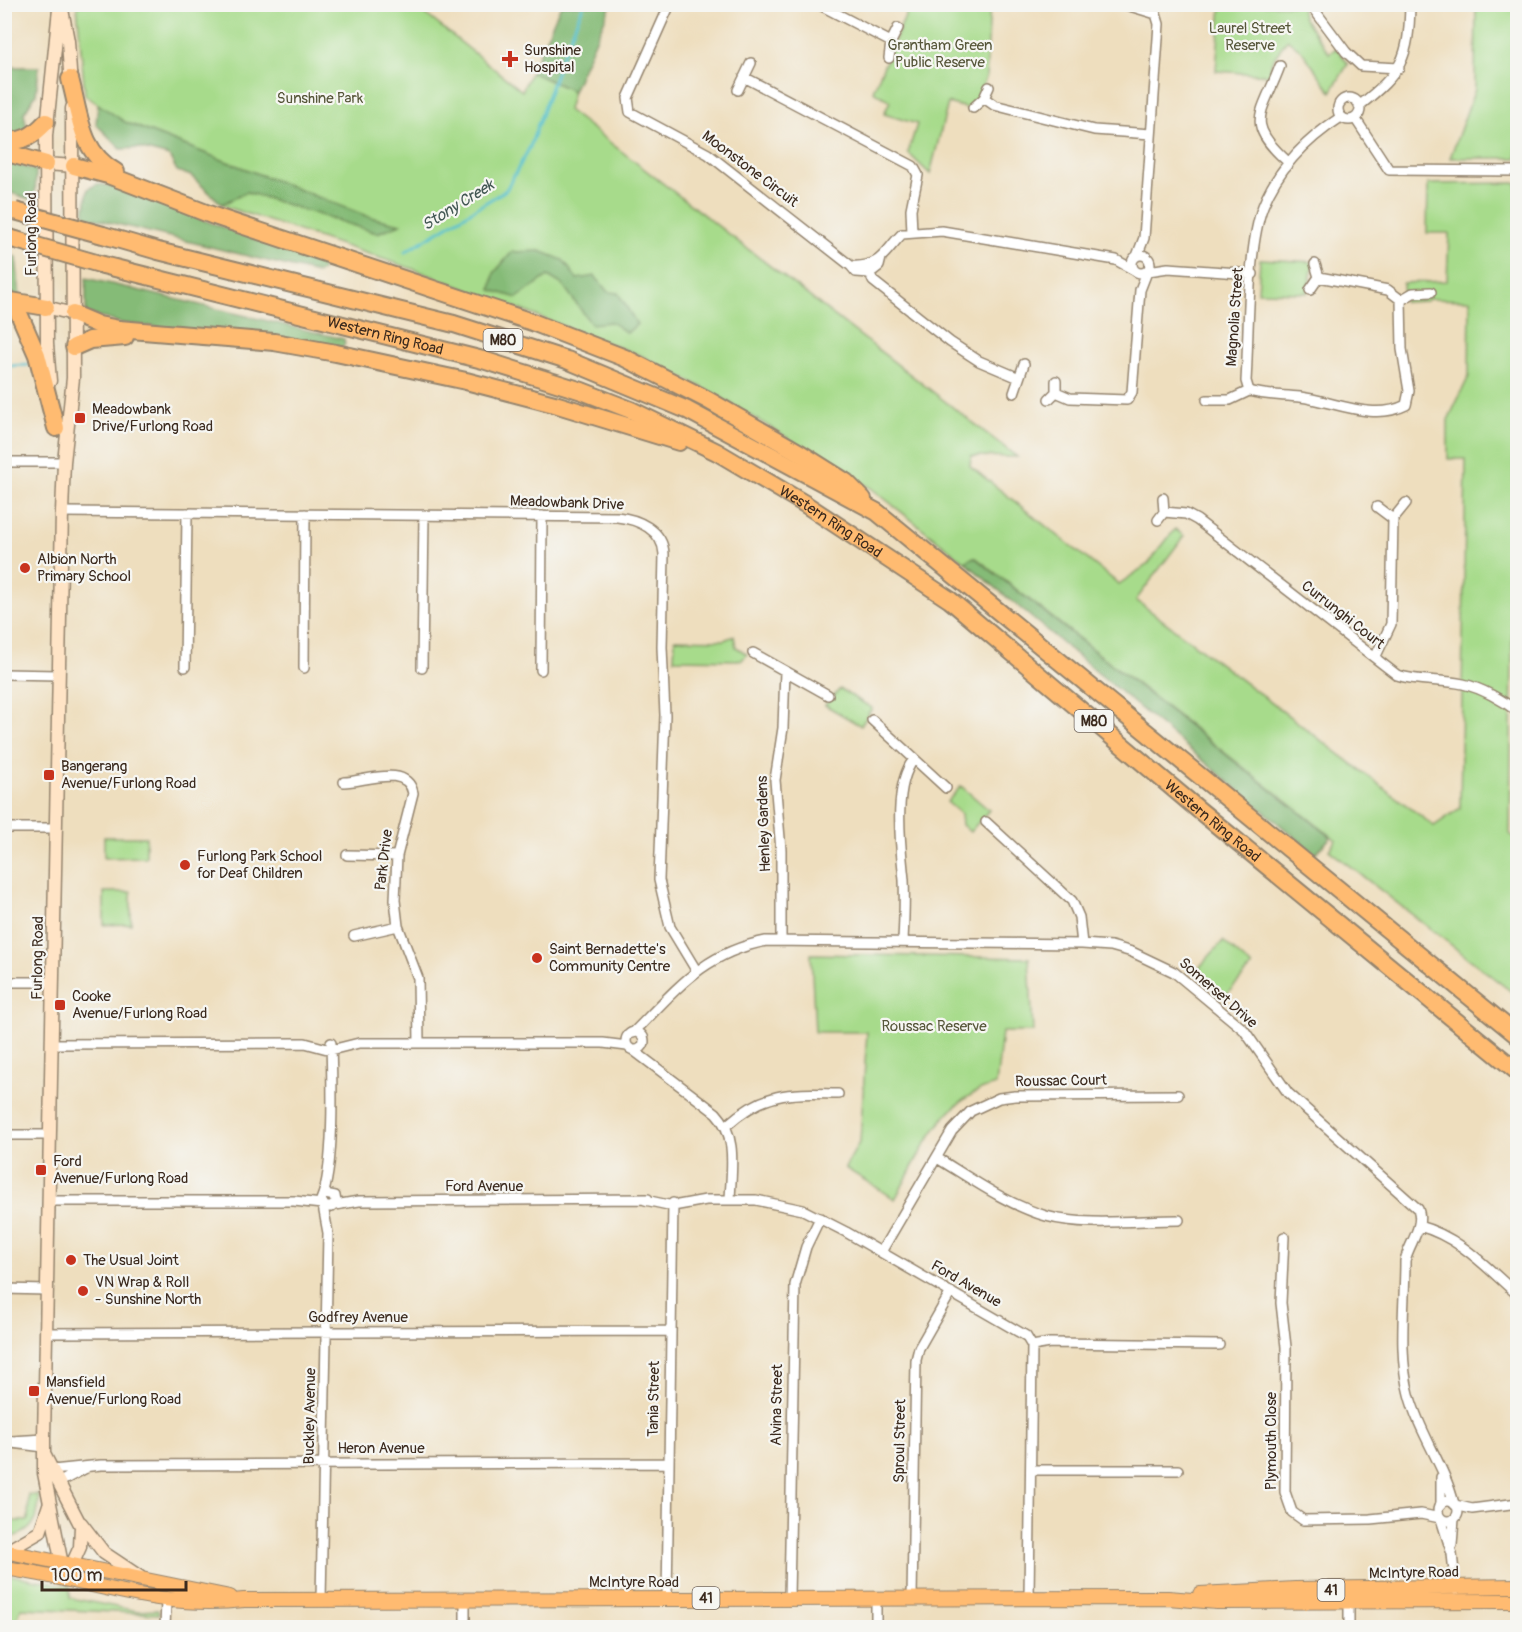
<svg xmlns="http://www.w3.org/2000/svg" width="1522" height="1632" viewBox="0 0 1522 1632" font-family="Pangolin,sans-serif">
	<rect width="100%" height="100%" fill="#f6f6f2"/>
	<filter id="ink" filterUnits="userSpaceOnUse"><feTurbulence type="fractalNoise" baseFrequency=".0167" numOctaves="2"/><feDisplacementMap in="SourceGraphic" scale="12" xChannelSelector="R" yChannelSelector="G"/><feConvolveMatrix kernelMatrix="1 2 1 2 8 2 1 2 1" color-interpolation-filters="sRGB"/></filter>
	<filter id="wash" filterUnits="userSpaceOnUse"><feTurbulence type="fractalNoise" baseFrequency=".008" numOctaves="4" result="noise"/><feDisplacementMap in="SourceGraphic" scale="24" xChannelSelector="R" yChannelSelector="G"/><feGaussianBlur stdDeviation="1.35" result="paint"/><feColorMatrix in="noise" values="0 0 0 0 0 0 0 0 0 0 0 0 0 0 0 0 0 1.4 0 .05"/><feComposite in="paint" operator="in"/></filter>
	<g filter="url(#wash)">
		<rect width="100%" height="100%" fill="#eedebe"/>
		<!-- green -->
		<path fill="#a7db8b" stroke="#718254" stroke-width="1.5" d="M77 5H414L522 91 531 72 573 91 568 110 1017 457 971 456 970 466 1119 584 1148 564 1175 529 1184 536 1136 600 1434 826 1460 808 1466 459H1448V420L1469 376 1470 300 1428 299 1427 301 1404 302 1403 283 1447 281 1449 233H1427L1428 184 1517 183 1518 459H1514L1510 834 1518 840 1517 996 1329 850 1336 840 975 557 965 562 871 488 713 393 642 356 416 270 227 207 222 204 247 192 377 233 400 224 369 217 124 122 85 95Z
			M910 5H990L986 77 973 110 948 103 930 174 908 153 917 124 884 114 890 101 873 91Z
			M1221 5H1301L1303 17 1329 53 1337 48 1348 64 1331 92 1302 51 1287 39 1271 63 1270 75 1216 71Z
			M1476 5H1517V158H1450L1475 89Z
			M1260 259 1314 262 1307 293 1258 292Z
			M734 636 736 647 747 654 742 660 674 659 675 639 724 640Z
			M840 689 872 708 861 726 825 705Z
			M961 786 989 810 970 832 962 825 961 814 947 802Z
			M104 837H146V857L104 858Z
			M104 892H131V924L104 925Z
			M1223 941 1252 967 1224 997 1196 971Z
			M811 954 1029 958 1033 1032H1002L996 1085C941 1098 921 1154 895 1199L845 1168 860 1141 867 1032H815Z
			M29 1495H39C39 1521 32 1535 5 1538V1521H28Z
			M5 1574 70 1586V1598L137 1611 158 1610 159 1614 21 1608 17 1621 28 1627 5 1628Z"/>
		<!-- forest -->
		<path fill="#85bb77" stroke="#60724a" stroke-width="1.5" d="M561 5H611L573 91 531 72Z
			M4 67H39L36 94 24 113 27 129 14 135 5 134Z
			M98 104 125 122 369 217 401 224 377 233 247 192 222 204 191 176 177 171 169 156 139 148 121 149 96 124Z
			M5 162 36 170 35 201 5 191Z
			M97 184 112 186 322 264V271L317 273 84 216 88 189Z
			M540 251 563 260 577 279 595 276 608 292 618 293 637 324 627 333 611 322 591 324 563 285 548 276 517 298 491 290 494 273 512 252Z
			M4 253 16 257 20 297 5 290Z
			M86 278 344 339 345 344 342 348 120 323 86 313Z
			M974 557 1331 837 1315 854 965 562Z"/>
		<g fill="none" stroke-linecap="round" stroke-linejoin="round">
			<!-- stream -->
			<path stroke="#54c0ce" stroke-width="3" d="M405 252 506 190 530 147 562 56 584 4
				M4 366 28 365"/>
		</g>
	</g>
	<g filter="url(#ink)">
		<g fill="none" stroke-linecap="round" stroke-linejoin="round">
			<!-- street casing -->
			<g stroke="#94846e" stroke-width="12">
				<path id="street" d="M670 4 628 98 630 112 708 154 851 266 856 272 870 273 879 266 881 258
					M818 4 891 42
					M1123 4 1156 14 1159 24 1144 238 1137 256
					M1310 4 1346 52 1361 66 1399 68
					M889 58 891 42 898 28
					M1280 66C1262 115 1243 122 1288 162
					M744 77 913 166 918 175 911 209 912 233
					M738 90 751 63
					M1338 109a11 11 0 1 1 22 0a11 11 0 1 1-22 0Z
					M984 98 994 105 1094 130 1151 134
					M1359 106C1402 72 1409 59 1410 4
					M973 108 984 98 989 87
					M1341 117C1307 139 1278 168 1263 206 1247 248 1249 334 1246 381L1249 391C1266 396 1283 395 1300 397 1334 401 1373 422 1406 405L1409 391 1402 349 1401 300
					M1355 118 1389 170 1518 171
					M1132 264a9 9 0 1 1 18 0a9 9 0 1 1-18 0Z
					M851 266C881 268 884 252 902 234L942 231 1116 260 1134 270
					M868 269 873 281 950 342 979 361 1019 378
					M1148 271 1168 268 1253 274
					M1319 277 1388 290 1401 300
					M1310 290 1319 277 1315 264
					M1401 300 1413 293 1431 292
					M1056 392 1070 398 1127 400 1132 392 1140 290 1147 272
					M1014 393 1024 364
					M1049 399 1056 392V381
					M1207 400H1230L1249 391
					M4 462H64
					M1377 507 1393 519 1406 503
					M62 512 617 517C638 519 663 530 664 554L662 647 665 715 659 880 670 927 696 970
					M1164 512 1186 514 1197 520 1397 675C1419 682 1440 679 1463 684 1481 688 1503 700 1518 712
					M1158 520 1164 512 1163 498
					M753 653 828 695
					M1375 658 1391 624 1393 519
					M185 667 187 513
					M304 668 305 514
					M422 668 424 515
					M541 670 542 516
					M4 674 58 675
					M872 720 946 788
					M344 782C364 782 407 763 413 793L397 856 395 900 398 926 418 978 419 1043
					M986 822 1072 901 1079 917 1082 944
					M4 828H55
					M347 855 397 856
					M354 936 398 926
					M781 939V850L775 780 783 728 785 671
					M903 941C904 921 905 900 904 880 901 848 892 786 914 759
					M4 982H53
					M626 1041a9 9 0 1 1 18 0a9 9 0 1 1-18 0Z
					M633 1033C676 990 703 953 766 941L1082 944 1111 946 1132 952 1174 972 1244 1030 1288 1093 1418 1209C1425 1226 1408 1245 1405 1261 1405 1304 1398 1353 1409 1394 1419 1433 1445 1466 1454 1504
					M51 1044 305 1043 331 1050 359 1043H603L627 1046
					M633 1050 716 1113C738 1136 731 1170 730 1200
					M727 1125C765 1091 790 1093 838 1094
					M4 1135H50
					M937 1158C970 1178 1008 1205 1046 1216 1084 1227 1139 1220 1179 1220
					M325 1194 335 1196 336 1202 332 1207H325L321 1200C335 1169 332 1080 331 1043
					M645 1200 673 1206 706 1200H756L803 1210 846 1232 1026 1336 1032 1346 1050 1343 1219 1345
					M48 1201H294L322 1204
					M335 1205 359 1201 648 1199
					M1419 1226C1460 1237 1487 1268 1518 1295
					M1284 1237 1281 1303 1286 1347 1285 1492 1292 1512 1303 1520 1370 1519 1421 1514 1440 1518
					M881 1252 952 1131 971 1111 999 1098 1015 1096 1178 1095
					M4 1289 47 1290
					M46 1333 670 1331
					M12 1441 44 1439
					M4 1442 44 1447
					M53 1470 101 1465 668 1463
					M1031 1470H1178
					M58 1483 86 1468
					M1438 1511a10 10 0 1 1 20 0a10 10 0 1 1-20 0Z
					M1441 1505V1477
					M1455 1505 1472 1509 1518 1503
					M1441 1519 1452 1554 1456 1590
					M1452 1545 1454 1519
					M667 1598 673 1203
					M789 1598 795 1285 806 1247 820 1218
					M876 1598V1628
					M912 1598 916 1360 919 1348 951 1292
					M1029 1598 1032 1346
					M465 1599V1628
					M321 1600 328 1233 323 1206
					M165 1628 166 1601
					M1349 1628V1598"/>
			</g>
			<!-- secondary casing -->
			<g stroke="#94846e" stroke-width="15">
				<path id="secondary" d="M61 4 68 41 71 87
					M46 164 74 166
					M46 307 73 314
					M50 381 47 344 46 136 59 9
					M45 1456 81 1526 80 1547 68 1574
					M81 1523 104 1553 140 1577
					M7 1551 40 1532 49 1505
					M65 1580 44 1473V1439L62 512 64 462 73 378 72 108"/>
			</g>
			<!-- primary casing -->
			<g stroke="#94846e" stroke-width="16">
				<path id="primary" d="M4 1551 230 1597
					M4 1568C89 1579 156 1610 244 1600L1168 1598 1217 1602 1518 1601
					M1200 1594 1295 1589 1518 1586"/>
			</g>
			<!-- highway casing -->
			<g stroke="#94846e" stroke-width="20">
				<g id="highway">
					<path d="M70 79C80 115 80 152 116 172"/>
					<path d="M4 140C23 143 34 135 46 122"/>
					<path d="M4 152 46 164"/>
					<path d="M74 166 108 175 214 216 532 322 625 358 706 399 800 453 846 482 863 499"/>
					<path d="M103 235 158 251 454 324 567 360 687 410 877 512 1518 1036"/>
					<path d="M4 236 16 240"/>
					<path id="s1" d="M103 265 483 360 582 391 631 410 717 452 805 504 950 600 1199 810 1518 1072"/>
					<path d="M5 300 46 307"/>
					<path d="M14 302 37 355 56 428"/>
					<path d="M73 314 99 325 119 329 274 342 336 353 466 381 558 405 679 442"/>
					<path d="M74 347 90 340 125 337"/>
				</g>
			</g>
			<!-- street -->
			<use href="#street" stroke="#fff" stroke-width="9"/>
			<!-- secondary -->
			<use href="#secondary" stroke="#ffe4c6" stroke-width="12"/>
			<!-- primary -->
			<use href="#primary" stroke="#ffbb71" stroke-width="14"/>
			<!-- highway -->
			<use href="#highway" stroke="#ffbb71" stroke-width="16"/>
			<!-- highway-bridge casing -->
			<g stroke="#94846e" stroke-width="20" stroke-linecap="butt">
				<path id="highway-bridge" d="M15 211 103 235
					M16 240 103 265"/>
			</g>
			<!-- highway-bridge -->
			<use href="#highway-bridge" stroke="#ffbb71" stroke-width="16"/>
		</g>
	</g>
	<!-- markers -->
	<g fill="#c8321e" stroke="#f6f6f2" stroke-width="2">
		<path d="M507 50h6v6h6v6h-6v6h-6v-6h-6v-6h6z"/>
		<rect x="74" y="412" width="12" height="12" rx="3"/>
		<circle cx="25" cy="568" r="6"/>
		<rect x="43" y="769" width="12" height="12" rx="3"/>
		<circle cx="185" cy="865" r="6"/>
		<circle cx="537" cy="958" r="6"/>
		<rect x="54" y="999" width="12" height="12" rx="3"/>
		<rect x="35" y="1164" width="12" height="12" rx="3"/>
		<circle cx="71" cy="1260" r="6"/>
		<circle cx="83" cy="1291" r="6"/>
		<rect x="28" y="1385" width="12" height="12" rx="3"/>
	</g>
	<g text-anchor="middle" dominant-baseline="central" stroke-width="4.5" stroke-linejoin="round" paint-order="stroke">
		<!-- shield labels -->
		<g fill="#f6f6f2" stroke="#73675e" stroke-width="1.5">
			<rect x="483.5" y="329" width="39" height="22" rx="4.5"/>
			<rect x="1074.5" y="710" width="39" height="22" rx="4.5"/>
			<rect x="1317.5" y="1579" width="27" height="22" rx="4.5"/>
			<rect x="692.5" y="1587" width="27" height="22" rx="4.5"/>
		</g>
		<g font-size="14" font-weight="bold" fill="#3b2a1e">
			<text x="503" y="340">M80</text>
			<text x="1094" y="721">M80</text>
			<text x="1331" y="1590">41</text>
			<text x="706" y="1598">41</text>
		</g>
		<!-- park labels -->
		<g font-size="15" fill="#565639" stroke="#f6f6f2">
			<text x="1250" y="28">Laurel Street<tspan x="1250" dy="17">Reserve</tspan></text>
			<text x="940" y="45">Grantham Green<tspan x="940" dy="17">Public Reserve</tspan></text>
			<text x="320" y="98">Sunshine Park</text>
			<text x="934" y="1026">Roussac Reserve</text>
		</g>
		<!-- poi labels -->
		<g font-size="15" fill="#3b2a1e" stroke="#f6f6f2" text-anchor="start">
			<text x="524" y="50">Sunshine<tspan x="524" dy="17">Hospital</tspan></text>
			<text x="92" y="409">Meadowbank<tspan x="92" dy="17">Drive/Furlong Road</tspan></text>
			<text x="37" y="559">Albion North<tspan x="37" dy="17">Primary School</tspan></text>
			<text x="61" y="766">Bangerang<tspan x="61" dy="17">Avenue/Furlong Road</tspan></text>
			<text x="197" y="856">Furlong Park School<tspan x="197" dy="17">for Deaf Children</tspan></text>
			<text x="549" y="949">Saint Bernadette's<tspan x="549" dy="17">Community Centre</tspan></text>
			<text x="72" y="996">Cooke<tspan x="72" dy="17">Avenue/Furlong Road</tspan></text>
			<text x="53" y="1161">Ford<tspan x="53" dy="17">Avenue/Furlong Road</tspan></text>
			<text x="83" y="1260">The Usual Joint</text>
			<text x="95" y="1282">VN Wrap &amp; Roll<tspan x="95" dy="17">- Sunshine North</tspan></text>
			<text x="46" y="1382">Mansfield<tspan x="46" dy="17">Avenue/Furlong Road</tspan></text>
		</g>
		<!-- street labels -->
		<g font-size="15" fill="#3b2a1e" stroke="#f6f6f2">
			<text transform="translate(750 169) rotate(37)">Moonstone Circuit</text>
			<text transform="translate(31 234) rotate(-90)">Furlong Road</text>
			<text transform="translate(1235 317) rotate(-86)">Magnolia Street</text>
			<text stroke="none"><textPath href="#s1" startOffset="291">Western Ring Road</textPath></text>
			<text transform="translate(567 503) rotate(2)">Meadowbank Drive</text>
			<text stroke="none"><textPath href="#s1" startOffset="777">Western Ring Road</textPath></text>
			<text transform="translate(1343 615) rotate(38)">Currunghi Court</text>
			<text stroke="none"><textPath href="#s1" startOffset="1263">Western Ring Road</textPath></text>
			<text transform="translate(764 824) rotate(-92)">Henley Gardens</text>
			<text transform="translate(384 860) rotate(-83)">Park Drive</text>
			<text transform="translate(38 958) rotate(-89)">Furlong Road</text>
			<text transform="translate(1218 993) rotate(41)">Somerset Drive</text>
			<text transform="translate(1061 1081) rotate(-1)">Roussac Court</text>
			<text x="484" y="1186">Ford Avenue</text>
			<text transform="translate(966 1284) rotate(30)">Ford Avenue</text>
			<text x="358" y="1317">Godfrey Avenue</text>
			<text transform="translate(654 1399) rotate(-89)">Tania Street</text>
			<text transform="translate(777 1405) rotate(-89)">Alvina Street</text>
			<text transform="translate(310 1416) rotate(-89)">Buckley Avenue</text>
			<text transform="translate(900 1441) rotate(-89)">Sproul Street</text>
			<text transform="translate(1271 1441) rotate(-90)">Plymouth Close</text>
			<text x="381" y="1448">Heron Avenue</text>
			<text transform="translate(1414 1573) rotate(-1)">McIntyre Road</text>
			<text x="634" y="1582">McIntyre Road</text>
		</g>
		<!-- water labels -->
		<g font-size="16" font-style="italic" fill="#425753" stroke="#f6f6f2">
			<text transform="translate(458 205) rotate(-32)">Stony Creek</text>
		</g>
	</g>
	<!-- margin -->
	<rect width="1522" height="1632" fill="none" stroke="#f6f6f2" stroke-width="24"/>
	<!-- scale -->
	<path d="M42 1581v9h144v-9" fill="none" stroke="#3b2a1e" stroke-width="3"/>
	<text x="51" y="1581" font-size="18" fill="#3b2a1e" stroke="#f6f6f2" stroke-width="4.5" paint-order="stroke">100 m</text>
</svg>
